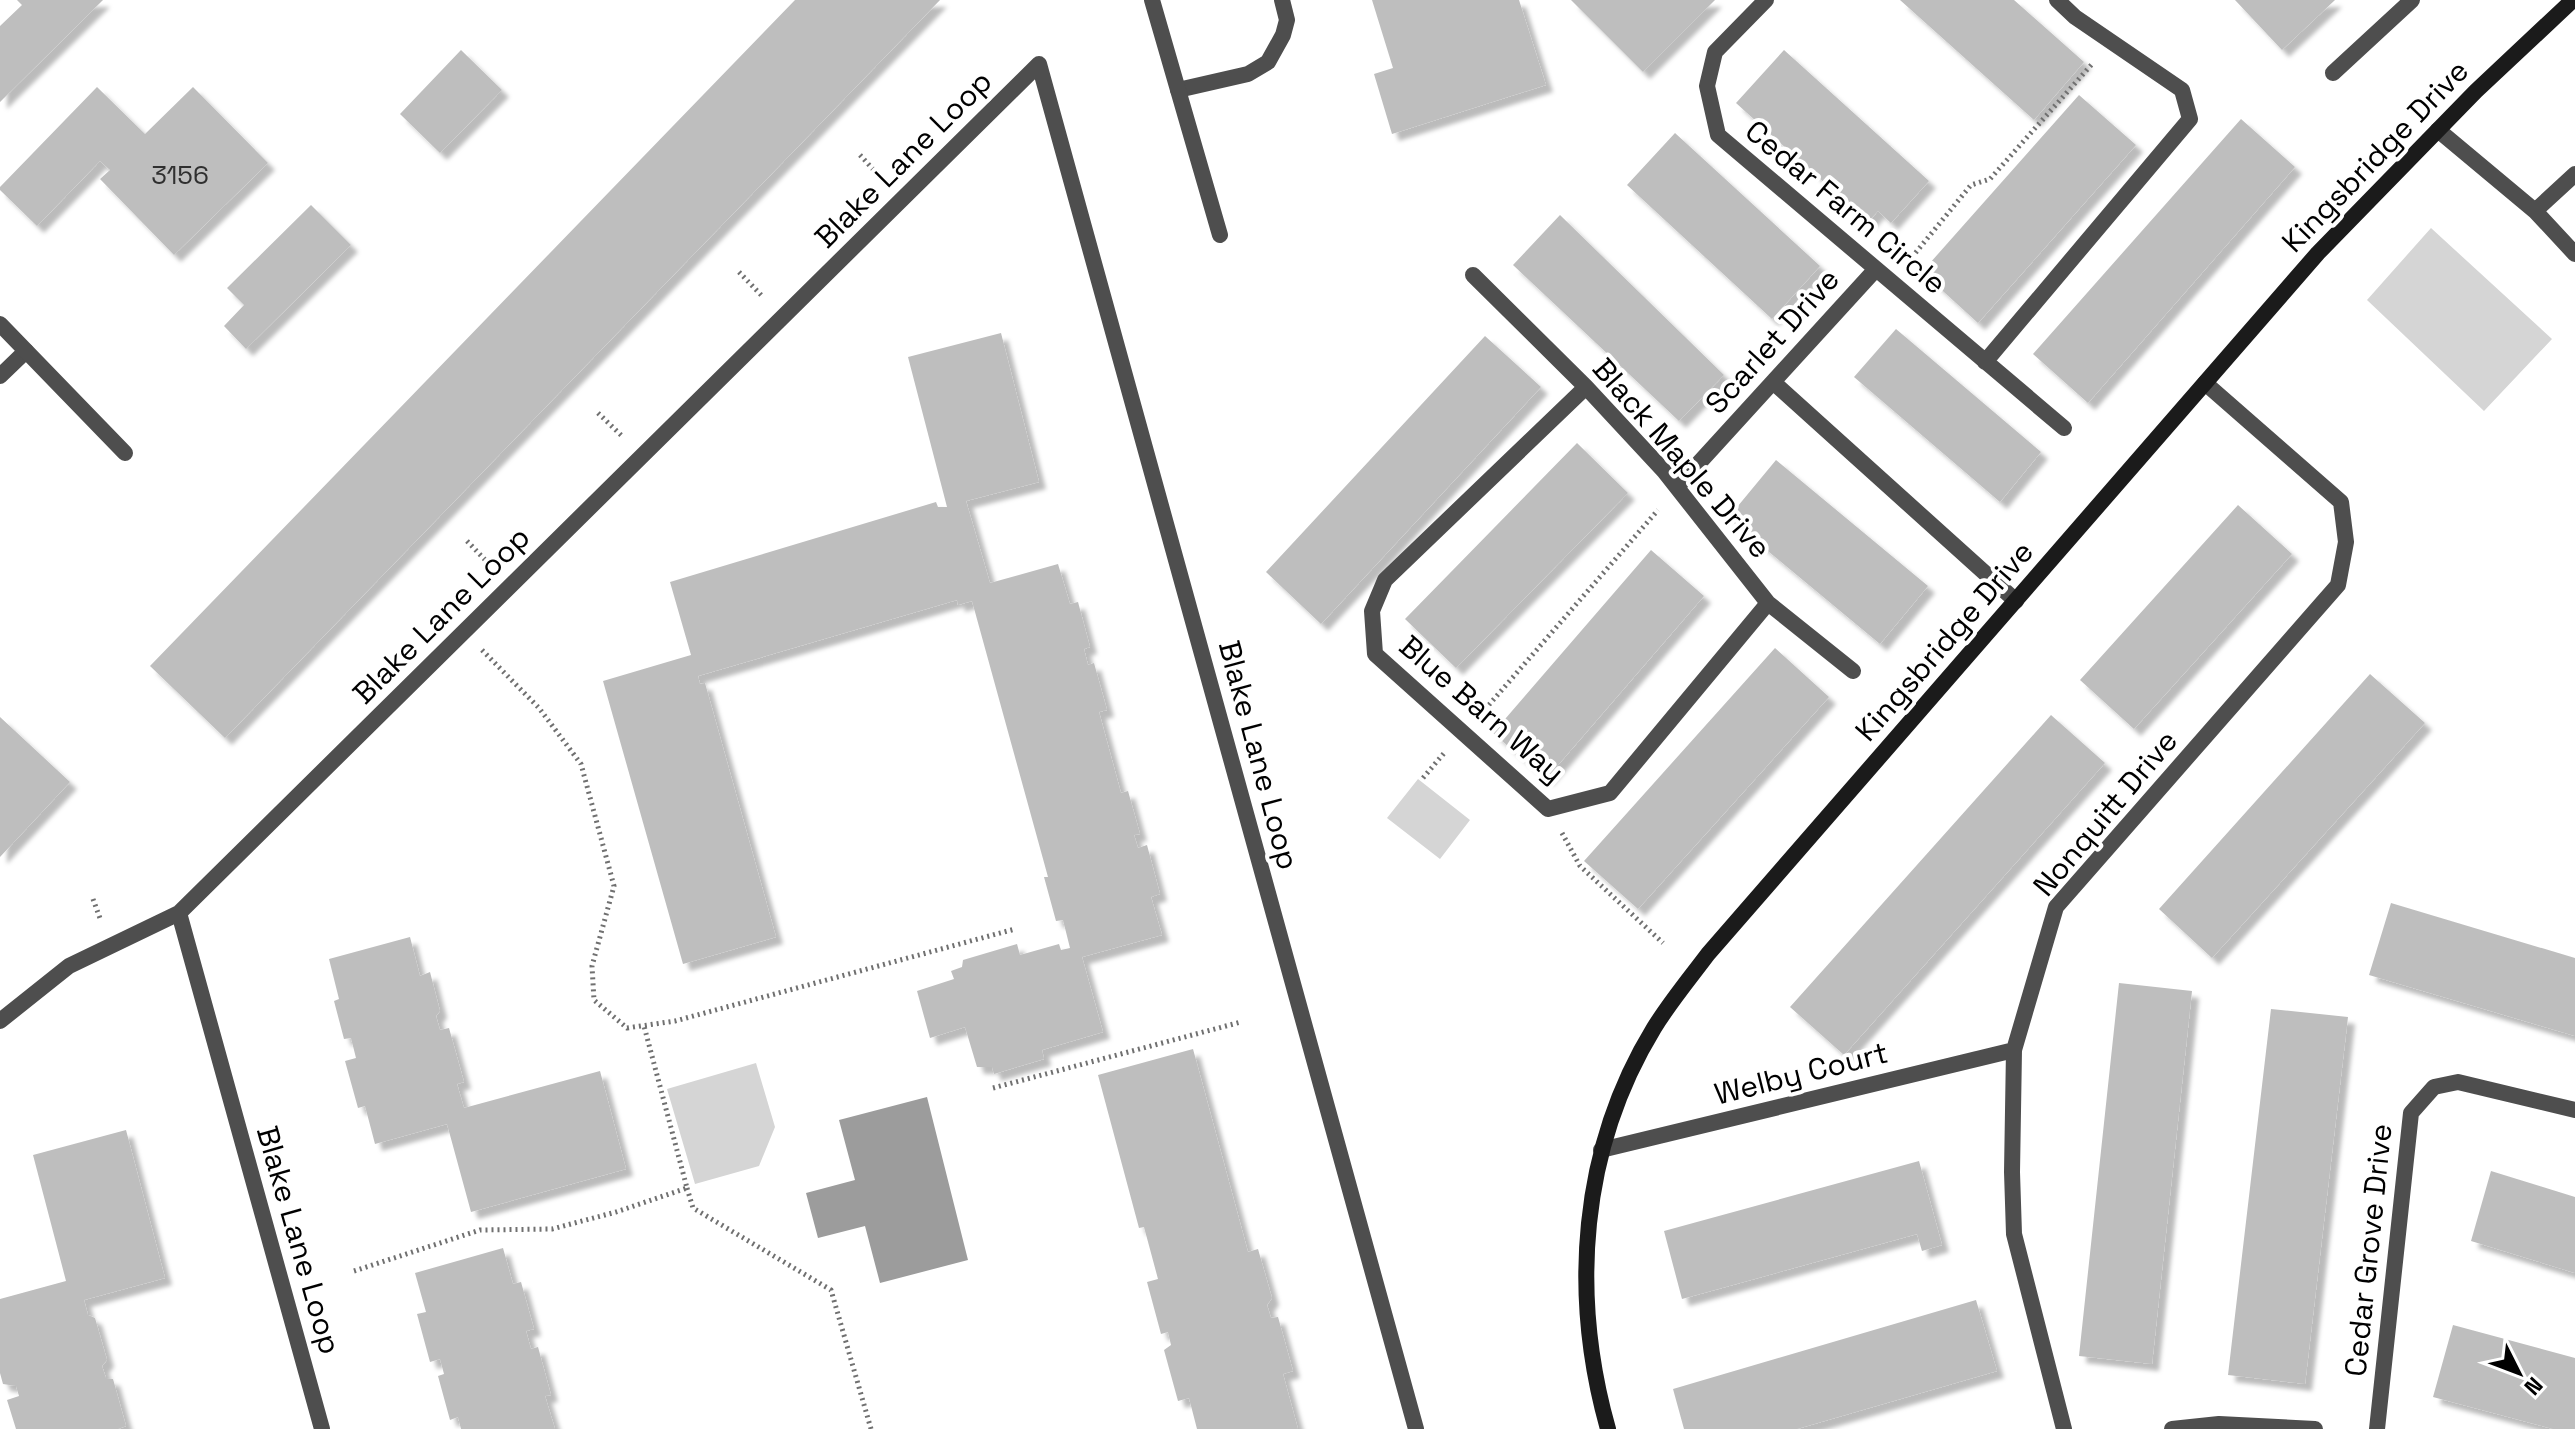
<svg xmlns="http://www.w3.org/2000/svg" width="2575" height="1429" viewBox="0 0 2575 1429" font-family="'Space Grotesk',sans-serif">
	<defs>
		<filter id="shadow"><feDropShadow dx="7" dy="7" stdDeviation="2" flood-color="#0004"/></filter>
	</defs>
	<rect width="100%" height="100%" fill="#fff"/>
	<!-- green -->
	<path fill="#d5d5d5" d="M2431 228 2552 339 2484 411 2367 300Z
		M1418 779 1470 820 1440 859 1387 818Z
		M756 1063 775 1127 759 1166 695 1184 667 1089Z"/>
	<!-- water -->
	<path fill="#9c9c9c" d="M927 1097 968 1260 880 1283 865 1226 818 1238 806 1193 855 1180 839 1120Z"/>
	<!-- building -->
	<path fill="#bebebe" filter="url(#shadow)" d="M17 0H103L0 102V26L22 5Z
		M795 0H940L225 738 150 666Z
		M1372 0H1519L1546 85 1392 134 1374 74 1393 68Z
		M1571 0H1715L1643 72Z
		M1900 0H2014L2084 62 2034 120Z
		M2235 0H2335L2282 50Z
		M461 50 502 90 440 153 400 114Z
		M1784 50 1929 181 1891 223 1878 211 1868 222 1736 103Z
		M97 87 145 134 193 87 268 163 174 255 100 179 110 170 100 161 37 226 0 190V187Z
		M2079 95 2136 145 1978 323 1922 272Z
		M2241 119 2295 167 2088 403 2033 354Z
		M1675 133 1820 266 1772 319 1627 185Z
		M311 205 351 245 246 349 224 326 244 305 227 288Z
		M1560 215 1724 375 1679 421 1513 265Z
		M1896 329 2041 452 2000 502 1854 377Z
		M1001 333 1039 482 966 501 990 583 1058 564 1070 604 1078 602 1090 647 1084 649 1088 665 1094 663 1107 710 1099 712 1121 793 1128 791 1140 834 1134 835 1138 848 1147 845 1160 894 1151 897 1162 935 1082 957 1103 1032 1042 1050 1044 1059 994 1074 992 1067H977L965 1027 930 1038 917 991 954 979 951 971 962 967 963 960 1017 944 1020 955 1059 944 1061 950 1070 948 1063 920 1056 921 1044 877H1048L972 601 958 605 957 600 698 676 700 684 705 683 776 937 683 964 603 681 691 655 670 582 936 502 938 507H947L908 357Z
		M1485 336 1541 387 1321 624 1266 572Z
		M1577 443 1628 493 1456 668 1405 619Z
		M1776 460 1928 586 1880 644 1728 518Z
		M2238 505 2292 554 2134 729 2080 680Z
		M1651 550 1704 596 1546 779 1493 733Z
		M1775 648 1829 697 1638 909 1584 861Z
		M2370 674 2425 723 2212 958 2159 909Z
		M2051 715 2105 763 1844 1055 1790 1007Z
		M0 717 70 782 0 857Z
		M2391 903 2575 958V1036L2369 975Z
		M410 937 420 976 430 972 440 1011 436 1016 440 1030 449 1028 464 1082 457 1084 464 1108 600 1071 626 1169 471 1212 447 1124 375 1144 365 1106 358 1108 345 1061 356 1058 351 1038 344 1039 334 1001 339 999 329 959Z
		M2119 983 2192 991 2152 1364 2079 1356Z
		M2271 1009 2348 1017 2305 1384 2228 1375Z
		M1193 1049 1248 1252 1258 1249 1272 1298 1267 1305 1271 1318 1278 1317 1293 1371 1283 1374 1298 1429H1197L1189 1398 1178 1401 1164 1350 1171 1345 1168 1332 1161 1334 1147 1282 1158 1279 1144 1227 1139 1228 1098 1075Z
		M126 1130 165 1278 84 1300 88 1315 95 1318 107 1360 102 1366 106 1378 113 1379 126 1426 118 1429H16L7 1400 19 1396 16 1386 3 1384 0 1373V1299L66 1281 33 1155Z
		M1919 1161 1942 1245 1922 1251 1917 1234 1682 1299 1664 1231Z
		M2491 1171 2575 1197V1273L2471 1241Z
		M503 1248 513 1284 521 1282 534 1329 526 1331 531 1349 538 1347 551 1395 545 1396 555 1429H461L458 1417 450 1420 438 1376 444 1374 440 1359 430 1362 417 1314 426 1312 415 1273Z
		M1976 1300 1997 1371 1797 1429H1684L1673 1389Z
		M2453 1325 2575 1358V1429H2553L2433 1397Z"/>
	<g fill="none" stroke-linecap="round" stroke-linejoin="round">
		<!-- path -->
		<path stroke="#707070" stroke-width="5" stroke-dasharray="2 4" stroke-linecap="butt" d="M860 155 881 178
			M1908 262 1971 185 1990 179 2093 63
			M739 272 763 297
			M598 413 623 437
			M467 541 491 566
			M482 650 539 708 581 764 614 886 592 966 594 1000 627 1028 675 1021 1015 929
			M1481 714 1658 510
			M1423 778 1445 752
			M1562 833 1580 866 1663 943
			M93 899 101 921
			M993 1088 1241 1022
			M687 1188 693 1208 831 1290 871 1429
			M354 1271 480 1230 552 1229 616 1212 687 1188 644 1026"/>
		<!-- lane -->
		<path stroke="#4e4e4e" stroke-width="16" d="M2333 73 2412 0
			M1178 90 1248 74 1268 62 1283 35 1287 20 1282 0
			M0 376 26 351
			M2172 1429 2219 1424 2315 1429"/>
		<!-- street -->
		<path stroke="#4e4e4e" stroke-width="16" d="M1152 0 1220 235
			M1766 0 1715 52 1707 86 1718 135 2064 428
			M2438 130 2535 211 2575 254
			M2535 211 2575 174
			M1473 275 1586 387 1664 471 1768 603 1853 671
			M0 324 125 453
			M1985 362 2190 119 2182 90 2075 17 2057 0
			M1773 382 2016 601
			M1586 387 1385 580 1372 611 1375 654 1548 809 1610 793 1768 603
			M1677 487 1876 269
			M179 913 322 1429
			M0 1021 69 966 179 913 1039 64 1416 1429
			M1601 1150 2014 1050
			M2064 1429 2014 1234 2012 1172 2014 1050 2056 907 2338 585 2346 542 2341 502 2205 383
			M2377 1429 2411 1113 2434 1087 2458 1082 2575 1110"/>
		<!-- secondary -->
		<path stroke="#1b1b1b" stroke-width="16" d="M1608 1429C1570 1294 1580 1149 1654 1028 1670 1002 1690 978 1708 954L2318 253 2476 91 2573 0"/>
	</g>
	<g text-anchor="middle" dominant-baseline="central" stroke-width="8" stroke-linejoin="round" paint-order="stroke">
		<!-- number labels -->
		<g font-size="26" fill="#303030">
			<text x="180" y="175">3156</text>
		</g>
		<!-- street labels -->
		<g font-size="30" fill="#000" stroke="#fff">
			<text transform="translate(2375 156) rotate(-46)">Kingsbridge Drive</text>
			<text transform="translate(903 159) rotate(-45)">Blake Lane Loop</text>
			<text transform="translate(1846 207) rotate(40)">Cedar Farm Circle</text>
			<text transform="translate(1772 341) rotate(-48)">Scarlet Drive</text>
			<text transform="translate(1682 458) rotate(49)">Black Maple Drive</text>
			<text transform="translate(441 615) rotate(-45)">Blake Lane Loop</text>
			<text transform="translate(1944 641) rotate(-49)">Kingsbridge Drive</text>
			<text transform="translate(1482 709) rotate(41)">Blue Barn Way</text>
			<text transform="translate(1259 755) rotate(75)">Blake Lane Loop</text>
			<text transform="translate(2105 813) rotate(-50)">Nonquitt Drive</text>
			<text transform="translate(1801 1073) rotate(-14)">Welby Court</text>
			<text transform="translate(299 1240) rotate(74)">Blake Lane Loop</text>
			<text transform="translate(2368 1250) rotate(-84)">Cedar Grove Drive</text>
		</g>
	</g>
	<!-- north arrow -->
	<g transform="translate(2519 1373) rotate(132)" stroke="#ffffff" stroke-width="6" paint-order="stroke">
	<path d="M0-6L14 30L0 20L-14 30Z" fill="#000000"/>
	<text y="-12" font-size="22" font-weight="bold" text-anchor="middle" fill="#000000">N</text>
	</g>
</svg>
